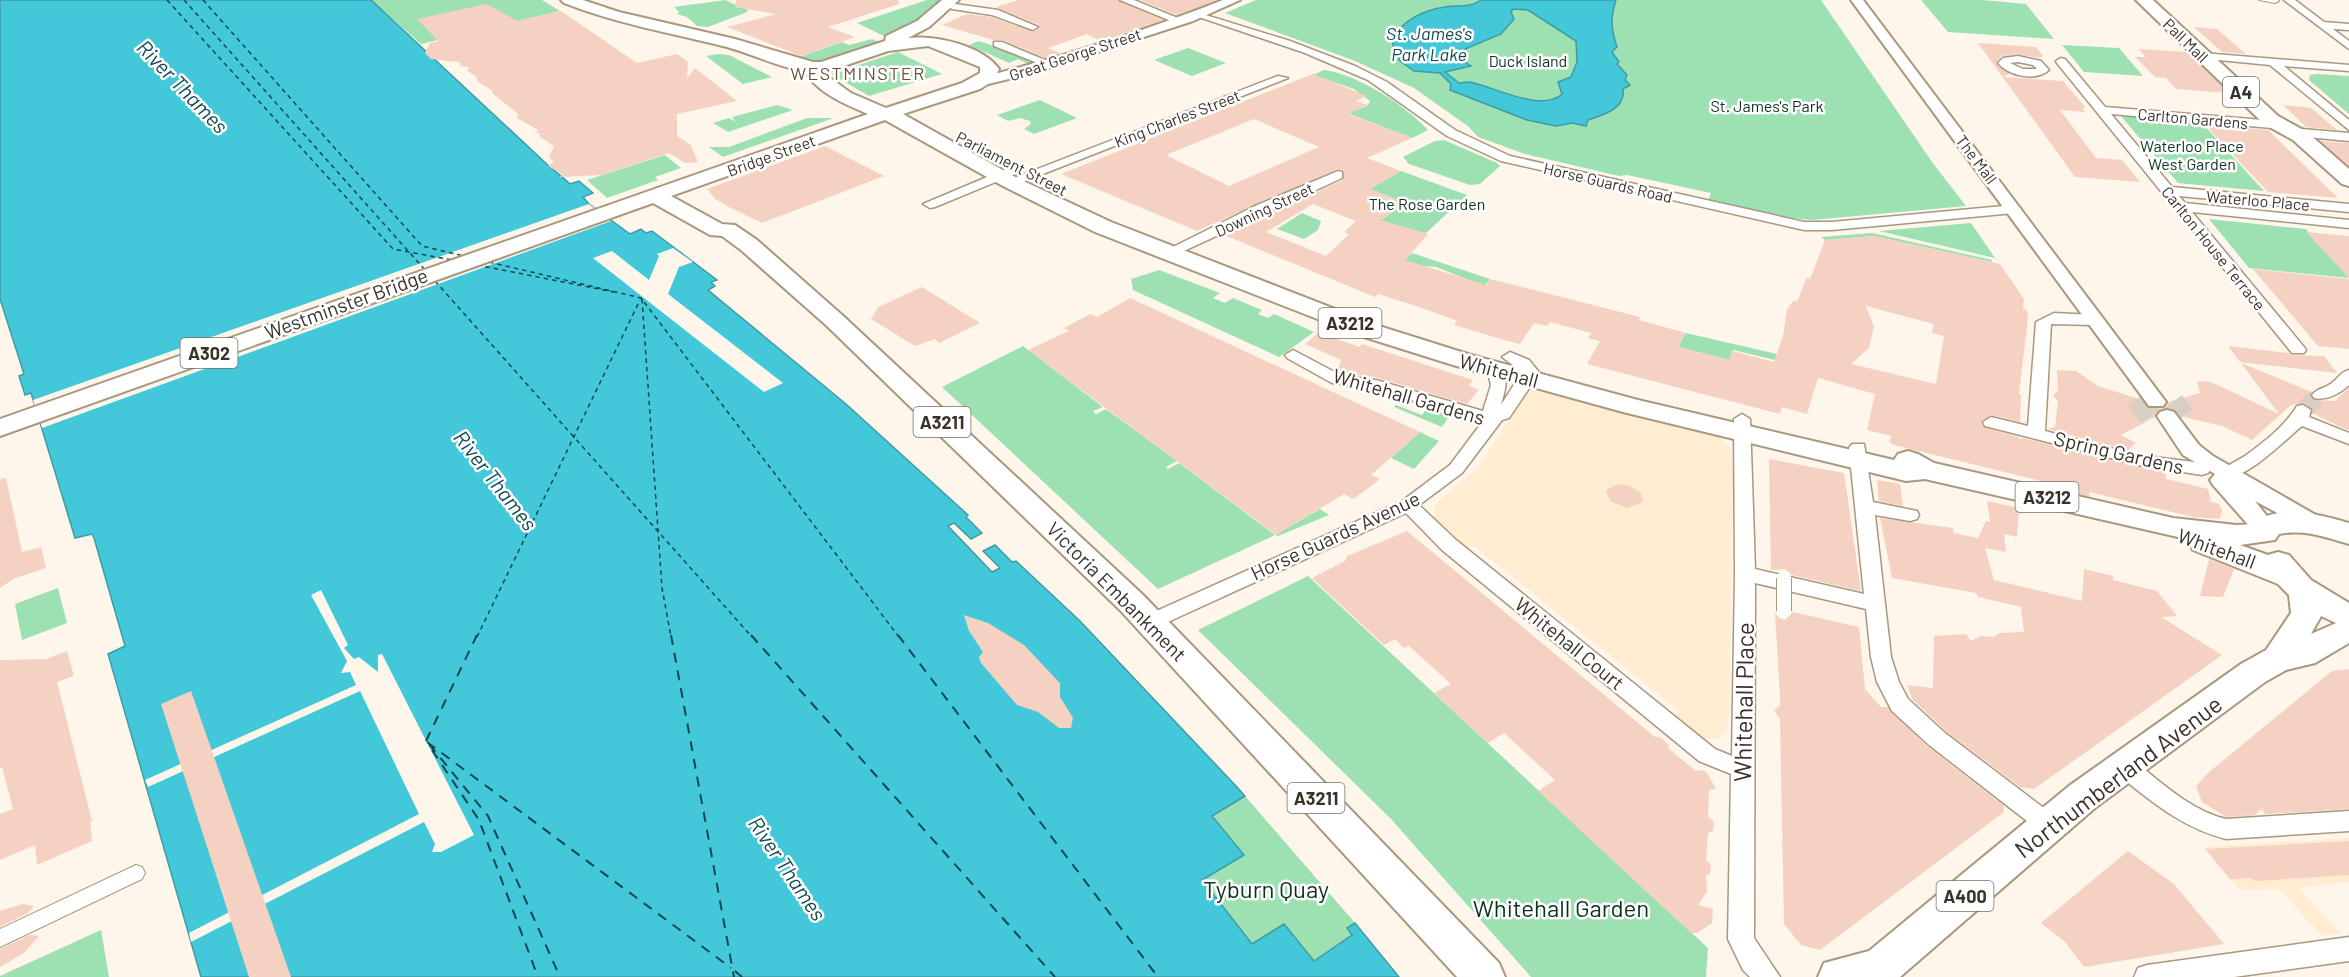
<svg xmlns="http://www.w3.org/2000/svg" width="2349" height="977" viewBox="0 0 2349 977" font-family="Barlow,sans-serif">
	<rect width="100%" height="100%" fill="#fef6eb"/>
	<!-- built -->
	<path fill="#ffecd1" d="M1548 390 1715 433 1730 447 1733 466 1729 719 1726 732 1718 739H1705L1690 734 1671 719 1680 712 1473 545 1462 547 1454 543 1434 518V505L1478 467 1526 395 1533 391Z
		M2349 838V882L2299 888 2341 934 2321 936 2280 889 2239 890 2204 847Z"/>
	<!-- green -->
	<path fill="#9de0b2" d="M371 0H542L560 11 421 44Z
		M725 0 748 10 747 12 708 27 697 26 687 17 677 14 679 12 674 7Z
		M927 0H943L918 21 888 38 857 23Z
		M1256 0H1821L1932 162 1966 206 1812 220 1781 217 1708 200 1711 193 1627 175 1619 176 1525 154 1478 137 1469 127 1414 88 1355 61 1225 13Z
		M1921 0H1982L2026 4 2054 39 1948 32Z
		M872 39 878 42 818 61 808 62 790 55 799 57 842 42 849 45Z
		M979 41 1038 61 1028 64 1018 59 1009 63 969 45Z
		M2062 45 2119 48 2143 76 2084 72Z
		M1188 48 1226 63 1192 76 1154 60Z
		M898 52 942 74 869 96 831 74Z
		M718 54 729 55 772 77 743 84 706 56Z
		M1324 70C1357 74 1405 105 1428 130L1412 138 1342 111 1348 109 1354 111 1367 106 1370 101 1354 89 1313 75Z
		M2317 74 2349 76V114L2309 80 2310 75Z
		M1040 100 1077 118 1034 134 1024 129 1031 124 1030 121 1020 118 1008 121 997 115Z
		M777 105 793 110 728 132 713 123 729 118 736 122 732 117Z
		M2120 115 2201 122 2264 191 2178 183Z
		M807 118H834L723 157 709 147H729Z
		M1444 140 1497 163 1500 166 1480 184 1470 185 1409 164 1403 157 1435 141Z
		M665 155 681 168 655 177 658 180 607 198 587 180Z
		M1401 171 1467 195 1426 233 1377 223 1405 203 1370 189Z
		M1302 213 1321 221 1318 230 1304 239 1277 229Z
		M2209 219 2306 229 2349 278 2249 268Z
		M1971 223 1995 258 1879 231Z
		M1872 233 1992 260V262L1874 236 1825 240 1821 237Z
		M1412 253 1490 279 1484 286 1436 267 1425 266 1413 277 1401 273 1402 254 1409 256Z
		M1159 270 1220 293 1213 298 1225 303 1233 298 1262 310 1258 314 1268 318 1274 314 1314 332 1279 357 1133 290 1131 279Z
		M1686 333 1777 354 1775 360 1733 350 1729 360 1678 347Z
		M1023 346 1103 407 1093 411 1096 414 1106 409 1177 461 1166 467 1168 469 1179 463 1275 535 1320 509 1329 515 1278 536 1275 535 1158 589 942 387Z
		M1396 405 1422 415 1427 408 1450 415 1442 427 1394 407Z
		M1420 432 1439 441 1414 469 1391 458Z
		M1308 576 1708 948 1706 977H1531L1390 818 1198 630Z
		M58 588 67 623 22 640 15 604Z
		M1245 796 1355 923 1347 928 1353 935 1314 961 1252 944 1202 880 1244 855 1212 815Z
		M101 930 109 977H0V976Z"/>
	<!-- water -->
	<path fill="#42c8d9" stroke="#409ba4" stroke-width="1.5" fill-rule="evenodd" d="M0 0H371L551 168C560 174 564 179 570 184L579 181 593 193 583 197 589 204 630 234 641 229 646 233 652 231 717 280 711 282 715 286 708 290 846 404 968 515 966 517 982 533 971 539 954 523 948 526 992 572 1000 568 983 551 995 545 1012 562 1016 561 1080 621 1236 786 1245 796 1212 816 1244 855 1202 880 1252 944 1284 924 1314 961 1352 935 1347 928 1355 923 1399 977H201L108 654 125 646 94 538 92 534 75 538 31 393 25 395 19 376 24 374 0 299Z
		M1481 0H1616C1610 19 1611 28 1617 47L1612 52 1619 62 1617 64 1627 75 1625 80 1630 85 1623 89C1626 109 1603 115 1588 120L1586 126 1573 123 1556 126 1527 120 1450 90 1451 84 1440 73 1414 71 1400 61 1393 46V38C1403 20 1424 10 1445 7 1457 5 1471 8 1481 0ZM1513 9 1528 10 1576 41 1577 62 1571 77 1558 82 1562 94C1542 113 1494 87 1470 82L1459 83 1445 72 1471 66 1459 58 1458 52 1501 34 1514 19 1511 12Z"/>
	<!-- pier -->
	<path fill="#fef6eb" d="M589 204 611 221 42 428 33 400 203 340 221 362 206 340H203Z
		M673 248 693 262 679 267 668 294 783 383 764 392 593 258 612 251 649 280 659 256 657 254Z
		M321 590 348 645 344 648 354 659 359 657 378 672V655L382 654 474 835 441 852H432L435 844 424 822 191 942 189 933 419 814 360 691 148 787 145 780 356 685 350 672 341 673 347 661 311 595Z"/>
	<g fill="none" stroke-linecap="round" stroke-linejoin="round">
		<!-- ferry-far1 -->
		<path stroke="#0f4951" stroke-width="1.5" stroke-dasharray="4.5 4" stroke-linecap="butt" d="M167 0 393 249 452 260
			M184 0 426 271
			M203 0 422 246 464 256
			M489 262 641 298 899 637
			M477 265 614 292
			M435 281 752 637
			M642 299 662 588 671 637
			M477 637 640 300"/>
		<!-- ferry -->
		<path stroke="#0f4951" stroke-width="2" stroke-dasharray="10 8" stroke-linecap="butt" d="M671 635 734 977
			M751 635 1055 977
			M898 635 1158 977
			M426 741 477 635
			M427 742 731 968
			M429 744 488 816 560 977
			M432 750 479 820 538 977
			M735 971 742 977"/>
	</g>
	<!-- building -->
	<path fill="#f4d1c0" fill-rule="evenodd" d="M736 0H898L899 4 828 27 855 37 801 56 727 27 776 14 735 7Z
		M1019 0H1118L1163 20 1101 41 1087 34 1048 48 1060 53 1045 58 1003 40H993L942 25 967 14 991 17 1034 32 1040 28 1039 25 996 7Z
		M1140 0H1217L1177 15Z
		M486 4 518 21 561 11 637 63 677 54 688 62 687 78 695 68 737 101 677 114V136L691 145 698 162 685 163 669 153 602 175 560 177 562 174 548 166 554 161 549 158 554 146 539 136 541 134 536 133 538 130 517 118 518 114 492 93 493 91 478 82 476 76 467 71 469 67 461 66 459 62 431 59 425 53 430 43 438 41 417 19Z
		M2194 27 2217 29 2246 54 2222 52Z
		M1978 43 2036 47 2043 56 2039 58 2018 54 2001 56 1996 63 2009 74 2004 77 2063 81 2086 108 2082 107 2085 112 2060 110 2096 158 2122 160 2140 182 2075 177Z
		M2138 49 2187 52 2229 93 2176 89 2166 78 2155 77 2135 57H2146Z
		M1313 74 1367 96 1356 101 1368 105 1348 114 1412 138 1367 158 1401 171 1370 189 1405 203 1381 220 1428 234 1405 260 1486 285 1490 279 1640 317 1639 320 1686 333 1678 347 1729 360 1732 351 1774 362 1783 336 1787 310 1792 302 1798 300 1806 278 1810 279 1825 240 1874 236 2000 264 2024 299 2023 309 2027 310 2028 318 2019 394 2021 395 2020 422 1992 415 1981 421 1983 427 2019 437V439L2023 438 2165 471 2166 479 2208 489 2211 502 2219 504 2222 511 2220 519 2193 517 2089 492 2090 497 2063 490 2062 486 1894 445 1889 442 1891 436 1867 430 1875 394 1818 378 1807 414 1782 407 1780 414 1587 364 1600 341 1588 338 1591 333 1550 322 1547 326 1534 323 1520 344 1504 340 1454 325 1457 321 1419 307 1378 294 1375 297 1224 235 1343 180V170L1337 169 1197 231 1061 174ZM1254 119 1319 147 1229 186 1166 155ZM1313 204 1356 221 1344 232 1349 234 1326 256 1266 232ZM1866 306 1934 324 1932 333 1944 336 1936 384 1851 364 1869 348 1874 327Z
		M2283 105 2311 108 2337 130 2306 127Z
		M2204 124 2268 130 2338 198 2268 192Z
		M2320 141 2349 143V166Z
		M825 146 884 176 762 223 729 207 715 199 707 189Z
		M2306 232 2349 236V278Z
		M2253 269 2349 279V349L2318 346Z
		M922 287 980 323 939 343 935 339 915 346 871 319 878 307Z
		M1130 298 1346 398 1420 432 1371 475 1380 479 1370 487 1353 499 1344 494 1276 535 1028 350 1069 331 1064 328 1090 314 1097 317Z
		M1319 332 1359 347 1362 344 1473 380 1469 386 1479 390 1467 404 1375 377 1343 374 1338 368 1341 360 1305 344Z
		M2228 346 2289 353 2292 355 2324 356 2337 373 2240 362Z
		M2241 363 2312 392 2310 395 2314 400 2335 401 2349 388V431L2312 413V408L2303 403 2291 405 2252 440 2222 426 2180 416 2175 410 2168 408 2159 410 2155 417 2121 435 2136 443 2128 450 2048 429 2055 427 2058 402 2053 395 2058 391 2057 370 2076 371 2098 386 2142 400 2149 408H2163L2168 402 2200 393 2197 381 2211 382 2279 414Z
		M1769 459 1844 473 1861 591 1792 575 1785 569 1771 570Z
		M6 478 22 552 41 547 46 568 13 579 0 588V479Z
		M1877 480 1900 484 1903 506 1879 501Z
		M1618 484 1630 486 1640 492 1643 500 1641 503 1627 508 1610 501 1606 490Z
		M1987 501 2019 508 2017 537 2004 534 2006 552 1985 548 1994 580 2082 601 2084 569 2113 576V580L2157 591 2177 616 2161 617 2222 655 2034 789 2020 787 1946 731 1912 699 1907 685 1933 688 1934 636 1966 634 1971 641 1981 636 1994 637 1999 633 2024 632 2021 607 1978 597 1976 593 1892 578 1880 518 1953 528V533L1978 538 1986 521 1990 522Z
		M1407 531 1655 737H1660L1669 745V749L1696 771 1703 770 1708 774 1716 789 1709 790 1708 816 1714 822 1713 831 1708 833 1706 860 1711 865 1710 874 1706 876 1707 892 1698 905 1713 909 1712 923 1697 933H1691L1538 791 1555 780 1504 733 1488 743 1434 693 1451 684 1409 646 1404 648 1395 639 1384 645 1312 578 1345 561 1347 556Z
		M2209 559 2234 569 2223 597 2200 596Z
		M1793 612 1859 627 1865 689 1881 707H1888L1928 747 2003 805 2004 812 1820 950 1801 945 1784 924 1780 719 1774 710 1780 706V696L1775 613 1779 618 1785 620Z
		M964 615 988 623 1024 645 1057 680 1060 683V697L1073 718 1071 728H1059L1038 712 1017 705 981 663 979 657 983 652 969 631Z
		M67 651 74 676 57 682 92 821 90 822 92 841 37 865 35 845 0 860V814L13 809 2 767 0 768V660L46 659Z
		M2349 669V809L2265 814 2261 809 2255 815 2226 817 2202 802 2196 786 2209 772 2332 671Z
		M191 691 291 977H249L161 704Z
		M2349 841V875L2255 881 2251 878 2230 879 2205 849Z
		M2128 851 2174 884 2224 944 2084 967 2065 942 2041 923Z
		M22 904 34 906 28 913 0 927V911Z
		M30 935 39 936 24 953 0 967V949Z"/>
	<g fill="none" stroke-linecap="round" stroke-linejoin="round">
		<!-- minor-tunnel -->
		<path stroke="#d7cfc4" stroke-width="18" stroke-dasharray="18 9" stroke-linecap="butt" d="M2303 410 2320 395"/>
		<!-- tertiary-tunnel -->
		<path stroke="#d7cfc4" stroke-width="22" stroke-dasharray="22 11" stroke-linecap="butt" d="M2137 399 2151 418
			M2173 402 2184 416"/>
		<!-- pedestrian casing -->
		<g stroke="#a9977e" stroke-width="2">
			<path id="pedestrian" d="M2259 0H2278L2279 1 2275 3Z
				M136 865 142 867 145 873 142 879 0 947V929Z"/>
		</g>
		<!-- minor casing -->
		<g stroke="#a9977e" stroke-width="3">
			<path id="minor" d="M1120 0H1134L1185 21 1176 23Z
				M2284 0H2295L2324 22 2349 24V30L2333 29 2349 41V49Z
				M955 4 998 10 1038 27 1033 30 992 15 952 9 950 7Z
				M1196 12 1290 41 1355 66 1387 82 1455 130 1510 156 1804 222H1832L2014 205 2021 209 2014 213 1832 230H1804L1501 161 1447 136 1368 80 1305 53 1196 16Z
				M994 42H1002L1052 63 1043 65 994 46Z
				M2202 53 2349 65V71L2284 66 2349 120V130L2270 65 2198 58V54Z
				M2018 56 2041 61 2049 70C2035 82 2009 76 1998 63L2003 58ZM2018 62 2033 65 2037 69H2023L2010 63Z
				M2061 58 2065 59 2105 107 2287 122V128L2283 129 2111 114 2172 187 2349 204V212L2179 196 2185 203 2349 220V228L2192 212 2304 347 2306 350 2304 353H2292L2057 63 2056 61Z
				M1278 76 1288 78 1015 185 1010 186 1004 182Z
				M2290 128 2349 133V141L2286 135V129Z
				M1018 164 1022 165V171L935 207 930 208 923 204Z
				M1338 171 1342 172V178L1173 256 1168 257 1161 253 1255 206Z
				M2054 313 2094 315 2102 320 2094 325 2051 324 2045 431 2138 455 2202 463 2208 465 2211 469 2208 473 2202 475 2138 465 1985 426 1983 422 1991 417 2028 426 2036 322Z
				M1293 350 1342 376 1376 380 1483 411 1491 385 1487 369 1489 366H1501C1509 380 1505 390 1501 405L1522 372 1502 357 1510 352 1529 360 1538 371 1536 378 1509 418 1502 420 1462 473 1419 505 1456 540 1715 749 1732 756 1735 574 1734 419 1742 414 1750 419 1755 569 1864 594 1849 448 1852 444H1864L1873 502 1917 511 1919 515 1917 519 1910 521 1875 515 1891 657 1899 682 1908 699 1945 733 2057 818 2061 825 2057 832 2049 835 2041 832 1929 745 1892 711 1877 682 1871 657 1866 609 1755 583 1754 938 1780 977H1750L1743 970 1728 939 1731 774 1699 761 1442 550 1406 513 1157 627 1150 629 1143 627 1140 622 1143 617 1402 501 1450 465 1483 421 1369 388 1332 383 1287 358 1285 355Z
				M2349 370V385C2341 393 2326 401 2314 398L2312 395C2317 388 2327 388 2333 382 2339 377 2341 372 2349 370Z
				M2303 405 2311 410 2309 417 2349 433V444L2302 426C2286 439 2244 482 2224 477L2221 473C2226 465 2237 461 2245 456 2264 442 2285 426 2297 406Z
				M2125 758 2133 760C2162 783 2190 810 2226 819L2349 811V831L2226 839C2182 828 2151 801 2117 774L2114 767 2117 760Z
				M2349 937V961L2234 977H2134L2138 968 2147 965Z"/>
		</g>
		<!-- tertiary casing -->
		<g stroke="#a9977e" stroke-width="4">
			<path id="tertiary" d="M1223 0H1240L1193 21 1033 73 976 87 969 83 971 80C1056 59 1142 32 1223 0Z
				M1851 0H1863L2163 398 2166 402 2163 406H2149Z
				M2167 410 2174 412 2199 445 2213 456 2321 518 2325 523 2321 528 2313 531 2305 528 2255 501 2278 530 2274 536 2266 538 2258 536 2213 485 2210 480 2215 474 2183 455 2157 416 2160 412Z"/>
		</g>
		<!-- primary casing -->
		<g stroke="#a9977e" stroke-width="4">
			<path id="primary" d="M561 0H583L619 12 735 39 813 62H821L885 41 886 36 917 21 942 0H959L929 27 908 38C935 35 982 45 999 69 995 79 989 84 980 89L903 114 1017 178 1111 222 1379 326 1471 355 1638 400 1894 460 1898 454 1908 451 1918 454 1934 463 2173 518 2236 525 2256 524C2273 502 2327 516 2349 523V544C2325 537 2305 529 2279 534L2275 540 2240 545 2268 555 2278 552 2289 555 2311 580 2349 603V643L2315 663 2286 670 2265 682 2095 808 1900 977H1818L1824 963 1869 951 2069 786 2241 664 2266 650 2291 613 2289 595 2278 584 2193 550 2189 543 2191 540 1925 479 1906 481 1623 412 1453 365 1361 336 1095 232 1003 186 885 120 671 196 722 224 735 225 757 240 842 315 1142 594 1499 963 1505 977H1457L1120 610 826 325 741 250 722 236 710 235 653 203 0 436V419L868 114C847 105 822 95 808 76L811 72C782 69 755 55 727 47 672 33 617 24 564 3ZM928 46 980 67V73L962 83 886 108 851 93 826 75 829 71 888 51ZM2321 616 2336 623 2311 634 2320 618Z
				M2136 0H2153L2278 116 2307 132 2349 169V186L2342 184 2293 140 2264 124Z"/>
		</g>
		<!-- pedestrian -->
		<use href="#pedestrian" fill="#fff" fill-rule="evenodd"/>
		<!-- minor -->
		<use href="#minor" fill="#fff" fill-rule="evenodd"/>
		<!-- tertiary -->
		<use href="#tertiary" fill="#fff" fill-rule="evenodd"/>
		<!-- primary -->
		<use href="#primary" fill="#fff" fill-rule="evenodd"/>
		<!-- pedestrian-bridge casing -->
		<g stroke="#a9977e" stroke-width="16" stroke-linecap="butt">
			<path id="pedestrian-bridge" d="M1784 578V611"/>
		</g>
		<!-- pedestrian-bridge -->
		<use href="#pedestrian-bridge" stroke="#fff" stroke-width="14"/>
	</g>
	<g text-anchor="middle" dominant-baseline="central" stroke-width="5" stroke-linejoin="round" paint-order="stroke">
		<!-- far-street labels -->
		<g font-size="16" fill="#3a3228" stroke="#fff">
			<text transform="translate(2186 40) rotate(44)">Pall Mall</text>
			<text transform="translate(1075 54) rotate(-18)">Great George Street</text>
			<text transform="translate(1177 118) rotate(-21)">King Charles Street</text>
			<text transform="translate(2193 118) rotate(5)">Carlton Gardens</text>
			<text transform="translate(771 155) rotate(-20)">Bridge Street</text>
			<text transform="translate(1977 159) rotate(53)">The Mall</text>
			<text transform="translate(1012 163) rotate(27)">Parliament Street</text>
			<text transform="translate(1608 182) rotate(13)">Horse Guards Road</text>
			<text transform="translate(2258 200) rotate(5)">Waterloo Place</text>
			<text transform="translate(1264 209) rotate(-25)">Downing Street</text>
			<text transform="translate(2214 248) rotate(51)">Carlton House Terrace</text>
		</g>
		<!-- far-park labels -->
		<g font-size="16" fill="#0e331d" stroke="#fff">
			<text x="1528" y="60">Duck Island</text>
			<text x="1767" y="105">St. James's Park</text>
			<text x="2192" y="145">Waterloo Place<tspan x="2192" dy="18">West Garden</tspan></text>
			<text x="1427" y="203">The Rose Garden</text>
		</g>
		<!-- far-water labels -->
		<g font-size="18" font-style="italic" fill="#0f4951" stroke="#fff">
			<text x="1429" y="33">St. James's<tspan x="1429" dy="21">Park Lake</tspan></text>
		</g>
		<!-- far-quarter labels -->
		<g font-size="18" letter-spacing="1.5" fill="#65543d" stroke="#fff">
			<text x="858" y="73">WESTMINSTER</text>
		</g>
		<!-- shield labels -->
		<g fill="#fff" stroke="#757068" stroke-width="1.5">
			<rect x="2223" y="77" width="36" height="30" rx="4.5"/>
			<rect x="1318.5" y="308" width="63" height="30" rx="4.5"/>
			<rect x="180.5" y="338" width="57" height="30" rx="4.5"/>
			<rect x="913.5" y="407" width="57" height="30" rx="4.5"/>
			<rect x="2015.5" y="482" width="63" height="30" rx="4.5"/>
			<rect x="1287.5" y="783" width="57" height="30" rx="4.5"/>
			<rect x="1936.5" y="881" width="57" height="30" rx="4.5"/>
		</g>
		<g font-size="18" font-weight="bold" fill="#3a3228">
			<text x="2241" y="92">A4</text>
			<text x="1350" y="323">A3212</text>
			<text x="209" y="353">A302</text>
			<text x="942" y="422">A3211</text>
			<text x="2047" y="497">A3212</text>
			<text x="1316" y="798">A3211</text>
			<text x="1965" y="896">A400</text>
		</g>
		<!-- street labels -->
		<g font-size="20" fill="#3a3228" stroke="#fff">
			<text transform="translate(346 303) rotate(-20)">Westminster Bridge</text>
			<text transform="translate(1499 370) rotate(15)">Whitehall</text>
			<text transform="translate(1409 396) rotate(16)">Whitehall Gardens</text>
			<text transform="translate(2119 452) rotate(13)">Spring Gardens</text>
			<text transform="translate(1335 535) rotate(-25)">Horse Guards Avenue</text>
			<text transform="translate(2217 548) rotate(20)">Whitehall</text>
			<text transform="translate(1117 591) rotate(45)">Victoria Embankment</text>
			<text transform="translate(1570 643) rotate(39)">Whitehall Court</text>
		</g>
		<!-- water labels -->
		<g font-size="21" font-style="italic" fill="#0f4951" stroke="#fff">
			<text transform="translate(183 86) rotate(46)">River Thames</text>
			<text transform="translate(496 480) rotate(52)">River Thames</text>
			<text transform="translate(788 868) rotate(56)">River Thames</text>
		</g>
		<!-- near-street labels -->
		<g font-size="24" fill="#3a3228" stroke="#fff">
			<text transform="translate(1743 702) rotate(-89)">Whitehall Place</text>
			<text transform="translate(2118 776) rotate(-37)">Northumberland Avenue</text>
		</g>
		<!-- near-park labels -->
		<g font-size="24" fill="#0e331d" stroke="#fff">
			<text x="1266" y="888">Tyburn Quay</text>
			<text x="1561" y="907">Whitehall Garden</text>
		</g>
	</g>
</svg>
